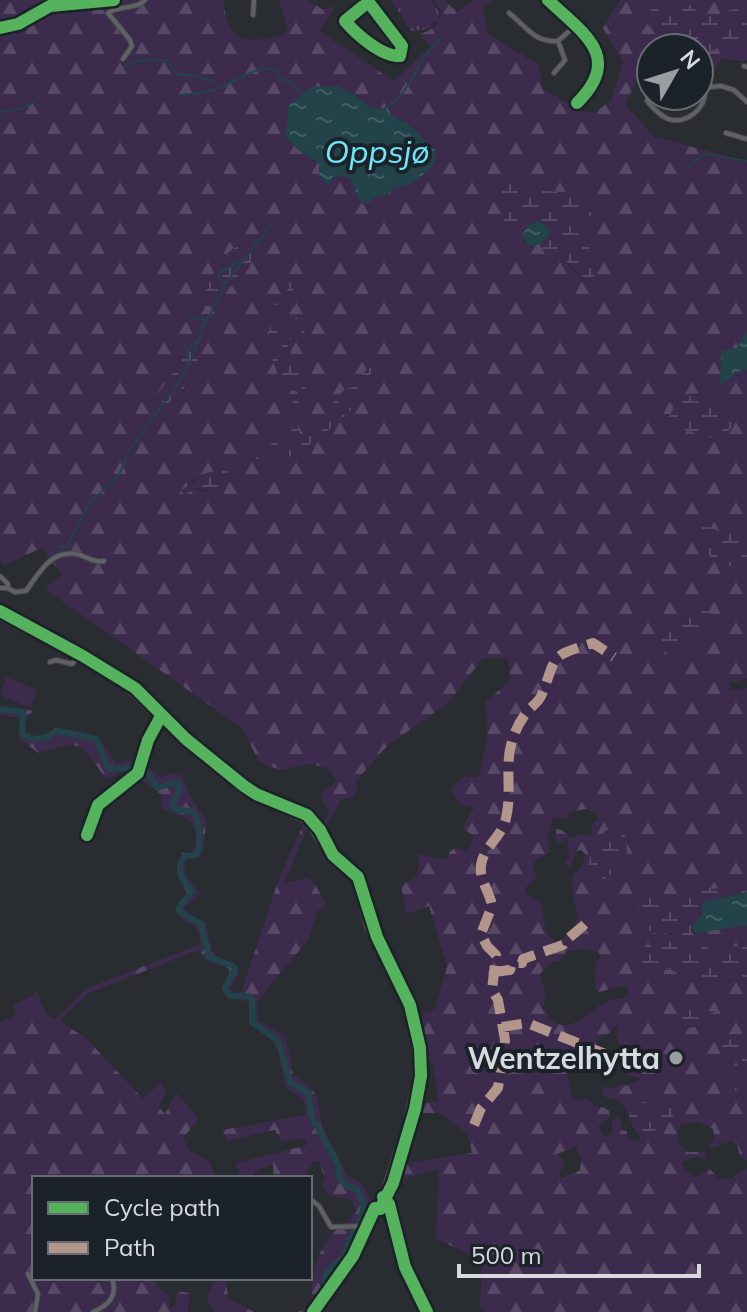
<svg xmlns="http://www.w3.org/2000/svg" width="747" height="1312" viewBox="0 0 747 1312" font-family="Mulish,sans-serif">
	<defs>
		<pattern id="forest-firs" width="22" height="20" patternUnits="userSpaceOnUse" patternTransform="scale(2)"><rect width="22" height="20" fill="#3c2b4d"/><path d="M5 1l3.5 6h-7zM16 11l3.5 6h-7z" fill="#574966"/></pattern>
		<pattern id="wetland-marsh" width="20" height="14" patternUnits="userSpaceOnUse" patternTransform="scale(2)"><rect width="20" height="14" fill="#3c2b4d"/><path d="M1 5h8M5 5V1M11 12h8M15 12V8" fill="none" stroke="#574966"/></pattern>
		<pattern id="park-tufts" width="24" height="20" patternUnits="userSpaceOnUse" patternTransform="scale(2)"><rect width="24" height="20" fill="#3c2b4d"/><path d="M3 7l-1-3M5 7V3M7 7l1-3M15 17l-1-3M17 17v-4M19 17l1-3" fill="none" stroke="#574966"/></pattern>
		<pattern id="water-ripples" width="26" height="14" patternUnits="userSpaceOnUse" patternTransform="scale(2)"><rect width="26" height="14" fill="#214349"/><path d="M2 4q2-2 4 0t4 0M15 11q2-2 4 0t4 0" fill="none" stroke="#405e63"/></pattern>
	</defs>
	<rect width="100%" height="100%" fill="#292c30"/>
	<!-- forest -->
	<path fill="url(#forest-firs)" fill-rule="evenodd" d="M0 0H224C224 44 253 47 288 31L279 0H308L323 10 332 6 335 9 319 31 394 81 430 47 420 34C433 30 440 24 441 11L433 0H444L457 12 474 0H491L483 9 488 34 539 65 543 89 579 111 595 113 612 99 623 62 603 28 620 0H747V61L721 59 711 73 699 68V48L654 46 625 104 653 136 747 162V331L737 348 721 351 720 385 738 372 747 369V531L720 532 701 524 719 562 747 572V678L736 682 729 680 730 690 747 688V887L721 891 685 886 678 894 664 901 654 897 631 908 641 916 649 930 674 935C667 952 656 946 642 947L637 951 645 973 668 969 685 973 701 981 747 979V1067L737 1066 722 1069 720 1079 747 1100V1160L740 1157 737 1144 731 1141 711 1149 709 1145 714 1139 713 1129 699 1122 682 1123 677 1132 679 1144 687 1152H706L704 1159 699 1156 681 1162 684 1169 696 1178 709 1168 719 1179H730L747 1168V1312H488L480 1307 482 1260 436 1239 439 1169 396 1180 400 1164 472 1153 468 1134 440 1113H423L418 1104 438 1101 433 1065 422 1054 415 1014 434 1010 447 967 429 906 406 914 401 885 417 877 419 864 417 854 446 860 450 851 456 848 467 851 474 836 462 828 474 808C462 806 455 801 451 789L462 777H479L487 737 486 701 510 681 508 658H483L447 704 388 745 356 781 357 790 354 797 341 799 324 830 321 827 329 812 320 795 337 781 328 768 309 764 280 770 259 762 243 729 45 589 62 574 41 548 5 565 0 560ZM338 86C343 89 351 92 356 96 367 104 369 110 385 108L387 112 413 128 395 187 384 197 380 194 357 192 351 179 339 175 332 179 330 185 319 171 320 163 306 156 286 139C290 99 296 87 338 86ZM505 179 542 190 585 195 594 217H584L578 225 582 236 583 280 560 256 542 249 548 244 545 231 537 226 523 245C500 238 506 198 505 179ZM269 230 268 235 253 256 249 268 228 289 218 308 215 270 234 247ZM301 316 302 322 285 341 301 379H279L272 350 273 323 279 324ZM196 344 201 358 185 391 166 404 153 400 175 371 176 353ZM374 371 363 384 365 394 331 428 296 454 258 453 293 429 297 405 292 402 305 381 308 382C301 397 291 425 302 437L318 426 336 398ZM701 393 720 407 731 411 698 435 688 429 673 408 690 394ZM206 473 218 486 208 492 192 489 190 482ZM689 618 661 650 658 634ZM585 809 597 813 598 820 592 823 591 836 581 834 571 838 562 830 556 829V842L560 843 565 838 568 841 569 858 564 861 571 869 575 852 581 850 585 854C585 866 580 868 573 875L572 891 578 916 574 932 556 942C543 934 544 919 542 904L525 893 526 887 537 876 532 866 536 860 549 853 548 838 553 818H568L569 813ZM617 826 622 835 626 853 606 879H593L588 874C590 853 599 838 617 826ZM584 949 598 952 601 955 596 963 595 989 599 992 622 986 628 988V994L624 998C600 996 587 1022 567 1025 562 1025 558 1024 554 1023L543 1008 546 995 540 974 551 962 560 961 566 952ZM615 1026 618 1027 616 1035 621 1048 617 1056 597 1045 598 1038 609 1033ZM586 1049C607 1055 617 1074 641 1079L626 1086 621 1084 615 1088 603 1087 601 1093 607 1098C630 1096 626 1125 640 1135L639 1140 627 1139V1131L621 1130 622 1123 614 1114 616 1119 612 1120V1133L605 1137 598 1126 610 1117 609 1111 603 1107H596L586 1098 578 1101 571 1095 566 1065 574 1054ZM576 1147 581 1160 580 1170 560 1179V1171L566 1165 557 1154Z
		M17 708 33 711 25 720V734L41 738 56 728C93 734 96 731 116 764L126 760 141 767 142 763 161 777 172 773 182 776 191 798 206 820 204 848 198 858 186 859C180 873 192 883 200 894L184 908 188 915 206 923 211 952 238 967 239 973 230 989 233 993 242 991 279 878 305 821 309 824 284 883 307 878 315 884 327 907 317 911 309 939 257 1001 258 1020 286 1038 293 1075 309 1086 316 1095 323 1129 348 1176 363 1185 375 1209 346 1261 311 1312H298L312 1306C310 1278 315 1254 334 1232 343 1223 351 1222 356 1209L351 1200 327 1194 322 1184 325 1179 319 1161H313L305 1178H274L273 1164 254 1172 252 1178H241L236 1163 308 1145 305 1138 281 1141 275 1130 227 1141 222 1130 306 1115C306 1099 300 1095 286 1089L278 1050 273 1040 249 1022V1002C238 997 228 1003 222 989L230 971 228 968 206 961 198 950 89 993 59 1021 86 1038 143 1099 161 1082 166 1093 159 1107 165 1114 176 1093 199 1119 183 1138 190 1151 209 1160 216 1178H34V1278H159L156 1285 170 1296 169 1307 175 1308 177 1291 189 1293 188 1312H0V1023L17 1014 13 1005 37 993 46 1014 55 1019 88 988 201 944 197 927 182 919 175 909 187 892C179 878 172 868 182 853L191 854C198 844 199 825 186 818 178 813 169 813 161 808L162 795 138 777 140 771 138 775 129 769 106 779C79 741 84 740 38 753L19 738 21 718 0 715V709Z
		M734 925H747V946L726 947 713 952 695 938 691 928 698 933Z
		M218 1278H226L228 1298 254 1312H216L207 1300 211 1287Z"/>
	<!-- wetland -->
	<path fill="url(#wetland-marsh)" d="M668 0H685C715 33 722 1 747 11V39L738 40 711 51 692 42 664 40 643 20 644 14Z
		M505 179C517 182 529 187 541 190 563 194 592 189 605 210L599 215 585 217 578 225 597 263V273L588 282 560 256 541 249 548 243 545 231 537 226 524 240 523 245C503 239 499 203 499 185Z
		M270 229 268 235 253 256 249 268 228 289 218 308 204 305C205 285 218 260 234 248 244 240 259 236 270 229Z
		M299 277 298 286 288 295V299H293L296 305 291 309 270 315V311L287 291 288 284Z
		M302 316 305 331 301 339H287L285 341 299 368 302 386 307 374C309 392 289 422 301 437L318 426 336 398 344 390 352 387 369 367 374 370 363 384 366 395 363 399 331 428 296 455 255 462 258 453 293 429 296 405 292 403 298 392C276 387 265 345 271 324H279Z
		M196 344 201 358C190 380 184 398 159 407L153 403V400L175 371 176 353 189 345Z
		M701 393 720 407 731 411 734 424 722 439C703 438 688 429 669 426L667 423C672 406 683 395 701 393Z
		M229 469 218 486 208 492 199 488 185 494 180 491 206 473Z
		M701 524 720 532 747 531V572C722 564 696 556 694 526Z
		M698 602 718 621 714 627 673 656 660 650 658 634 689 619Z
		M617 826 626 837 627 853 614 871 599 884H594L588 874 590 857 605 831Z
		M685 886C707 889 725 890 747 887V892L701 907 702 915 691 928 695 938 713 952 726 947 747 946V979L701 981 686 973H678L669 969 645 973 634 962 633 957 642 947C656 946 667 952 674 935L662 931 653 934C646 927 632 909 630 900L633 894 648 892 664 901 678 894Z
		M686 1005 699 1012 715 1011 699 1021 695 1027 678 1030 675 1027 677 1014Z
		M743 1033 747 1036V1066L735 1059 726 1058 718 1046Z
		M645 1102 663 1108 673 1103 681 1106V1110C668 1119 659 1130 644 1136L635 1132V1123L629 1116 635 1103Z"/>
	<!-- park -->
	<path fill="url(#park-tufts)" d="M391 0H430L439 12V20L431 24 430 29 411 31Z
		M737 1066 747 1067V1100L714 1074 715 1068Z"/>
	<!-- pitch -->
	<path fill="#3c2b4d" d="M6 677 38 690 30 708 0 695Z"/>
	<!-- water -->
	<path fill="url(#water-ripples)" d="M338 86C343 89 351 92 356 96 367 104 369 110 385 108L387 112 413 128 436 151 434 165C424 174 409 188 395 187L384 197 380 194 366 204 359 200 351 179 339 175 332 179 330 186 319 177 320 163 306 156 286 138 288 106 310 87Z
		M538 221 550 229 549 237 537 245 529 246 523 236C525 227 529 224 538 221Z
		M747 331V369L738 372 720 386 721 351 737 348Z
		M747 892V925L697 933 691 928 702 915V902Z"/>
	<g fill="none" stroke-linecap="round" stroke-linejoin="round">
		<!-- stream -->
		<path stroke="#214349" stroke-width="2" d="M126 67C138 58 152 59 166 60L179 75H191L213 81
			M181 95C194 94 207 93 219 88 234 82 261 63 276 70L281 79 292 82 299 91
			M385 108C407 96 413 73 426 54 430 48 438 43 443 37
			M0 112 24 108 37 100
			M683 170 705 154 747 161
			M226 283 219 278 220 272 242 260
			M189 316 207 321
			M188 365 187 350 197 341
			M45 562 56 554 61 547 67 546 89 504 119 475 130 449 172 392 189 365 202 330 226 283 273 223
			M170 784 176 779 181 783 180 788
			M146 1278 154 1284"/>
		<!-- river -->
		<path stroke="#214349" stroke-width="6" d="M0 709 23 712 22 734C36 742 44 739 58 731L96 739 108 768C132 773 139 754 157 788L173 783 180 788 172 805 175 809 194 812C200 824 202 842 197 854L184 857C175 871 182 880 192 891L180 906 179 911 201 924 209 957 233 966 235 969 225 988 230 996H249L252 1000V1022L278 1041 290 1082 308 1093 312 1118 339 1166 338 1175 345 1184 358 1191 364 1205 360 1221 350 1238 344 1256 326 1274 322 1312"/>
		<!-- minor casing -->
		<g stroke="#46484c" stroke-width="6">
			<path id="minor" d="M367 0 402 46 400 56C382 57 356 34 345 21L368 2
				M548 0C583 33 624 57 577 103
				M509 13C526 26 534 43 558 41L575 26
				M253 15 254 0
				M0 28 18 24 50 6 114 0
				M123 59 132 46 130 40 108 13C118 5 136 10 145 0
				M744 66 747 67
				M554 73 565 60 558 41
				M699 88 721 86 734 90 747 102
				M651 89 647 101C653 108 659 115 668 119 687 125 706 108 705 90
				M726 133 747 139
				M0 576 8 584 7 588H0
				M7 588 15 592 26 591C39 573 52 547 80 555 89 558 95 563 104 561
				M50 662 56 660 72 664 78 657
				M87 835 98 805 138 773 148 740 159 719
				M383 1197 389 1204 405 1267 427 1312
				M310 1199 319 1206 331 1227 368 1226
				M28 1274 38 1294 35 1312
				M93 1312C109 1305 118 1296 112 1278"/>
		</g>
		<!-- secondary casing -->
		<g stroke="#46484c" stroke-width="9">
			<path id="secondary" d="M0 616 78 657 126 686 191 748 242 789 308 821 332 859 351 875 358 886 368 926 406 1005 416 1047 417 1077 407 1123 383 1197 352 1263 317 1312"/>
		</g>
		<!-- minor -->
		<use href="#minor" stroke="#5f6164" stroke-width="4"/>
		<!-- secondary -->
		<use href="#secondary" stroke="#5f656a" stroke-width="7"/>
		<!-- quiet -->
		<path stroke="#b2968c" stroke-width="10" stroke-dasharray="20 10" stroke-linecap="butt" d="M494 972 510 970 512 963H522L523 959 563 945C565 940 579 930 585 924
			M502 1027 527 1023 623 1061
			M474 1125 481 1108 498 1088 505 1040 498 1000 492 990 496 955 487 946 481 934 492 906C490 892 479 880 481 865 484 846 502 837 506 818 512 794 505 767 511 745 514 733 519 722 527 712 532 706 540 701 542 694 558 653 549 657 593 643L614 657"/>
		<!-- cycleway casing -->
		<g stroke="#1c2229" stroke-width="17">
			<path id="cycleway" d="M367 0 402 46 400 56C382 57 356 34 345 21L368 2
				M548 0C583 33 624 57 577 103
				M0 28 18 24 50 6 114 0
				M0 611 83 656 135 688 186 739 244 786 256 794 307 815 320 830 333 855 358 877 377 937 410 1005 420 1048 421 1076 415 1109 393 1183 380 1209 375 1208 353 1256 313 1312
				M87 835 98 805 138 773 148 740 160 718
				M383 1197 389 1204 405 1267 427 1312"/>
		</g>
		<!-- cycleway -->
		<use href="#cycleway" stroke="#56b35d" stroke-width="12"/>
	</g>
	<!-- markers -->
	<circle fill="#9a9ea2" stroke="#1c2229" stroke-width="3" cx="676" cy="1058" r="8"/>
	<g text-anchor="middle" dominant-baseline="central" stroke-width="8" stroke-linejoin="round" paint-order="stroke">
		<!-- poi labels -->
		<g font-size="30" font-weight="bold" fill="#d7dbe0" stroke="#1c2229" text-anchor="end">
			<text x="660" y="1058">Wentzelhytta</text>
		</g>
		<!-- water labels -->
		<g font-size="32" font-style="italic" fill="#6ee7fa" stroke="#1c2229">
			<text x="377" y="151">Oppsjø</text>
		</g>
	</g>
	<!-- legend -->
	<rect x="32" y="1176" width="280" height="104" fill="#1c2229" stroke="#676c72" stroke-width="2"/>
	<rect x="48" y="1202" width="40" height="12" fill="#56b35d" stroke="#676c72" stroke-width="2"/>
	<text x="104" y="1216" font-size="24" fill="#d7dbe0">Cycle path</text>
	<rect x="48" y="1242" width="40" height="12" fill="#b2968c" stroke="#676c72" stroke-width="2"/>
	<text x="104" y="1256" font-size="24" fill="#d7dbe0">Path</text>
	<!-- north arrow -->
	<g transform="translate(675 72) rotate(51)"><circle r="38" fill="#1c2229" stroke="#676c72" stroke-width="2"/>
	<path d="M0-6L14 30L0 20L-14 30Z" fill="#9a9ea2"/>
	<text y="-12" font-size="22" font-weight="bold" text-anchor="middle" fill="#d7dbe0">N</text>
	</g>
	<!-- scale -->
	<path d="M459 1264v12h240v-12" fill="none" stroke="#d7dbe0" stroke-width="4"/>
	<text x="471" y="1264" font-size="24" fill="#d7dbe0" stroke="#1c2229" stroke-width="6" paint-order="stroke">500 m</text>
</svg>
